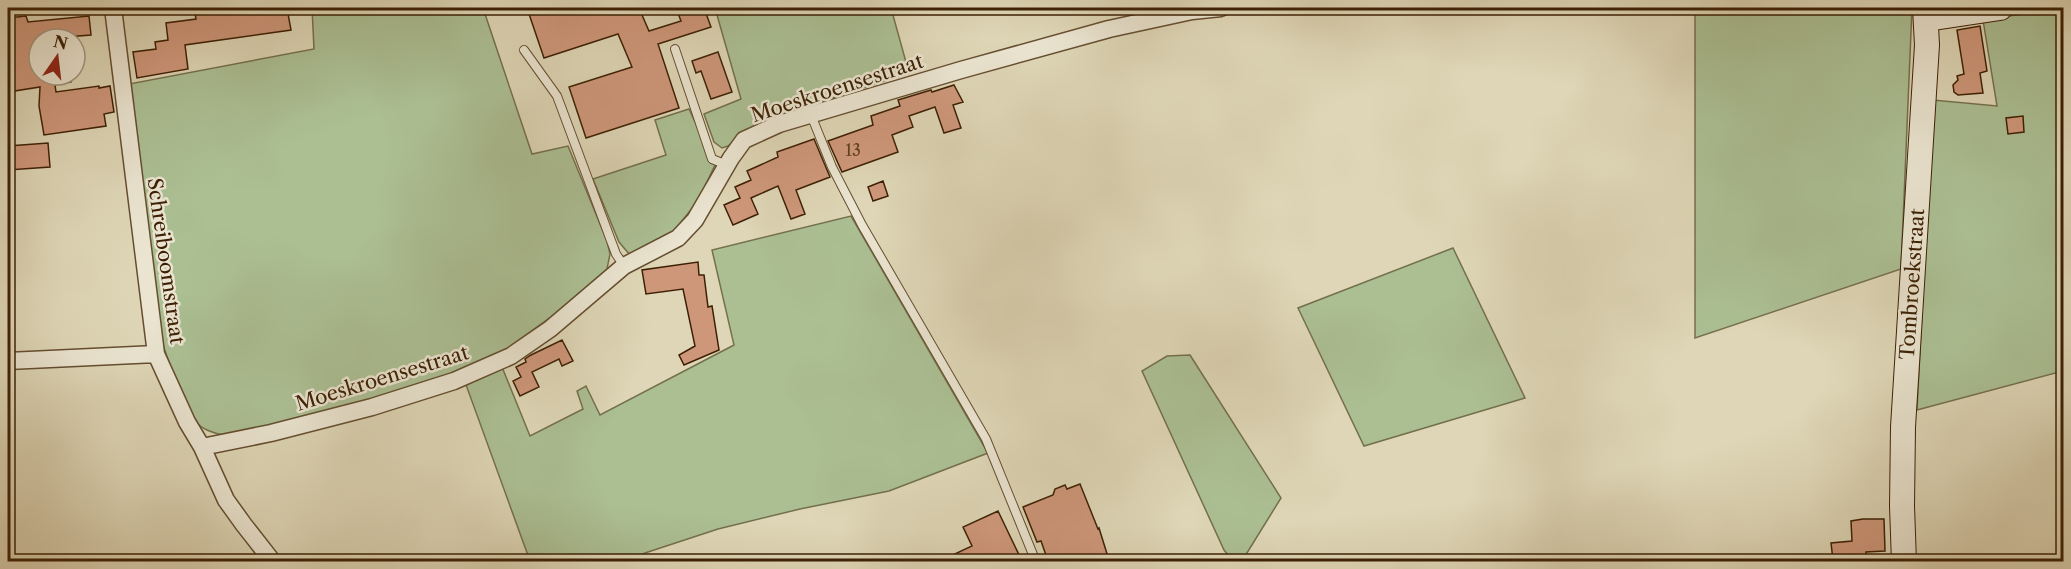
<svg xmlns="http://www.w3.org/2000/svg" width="2071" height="569" viewBox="0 0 2071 569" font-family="'Libre Caslon Text',serif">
	<rect width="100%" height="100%" fill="#ded6b6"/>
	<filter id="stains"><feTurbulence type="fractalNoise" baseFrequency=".00333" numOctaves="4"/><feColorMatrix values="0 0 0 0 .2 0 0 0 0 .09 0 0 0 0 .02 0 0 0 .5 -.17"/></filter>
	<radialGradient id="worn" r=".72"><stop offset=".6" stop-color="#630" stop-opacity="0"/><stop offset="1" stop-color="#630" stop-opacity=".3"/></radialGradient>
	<!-- green -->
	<path fill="#abbf93" stroke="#74704c" stroke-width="1.5" d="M312 8H483L532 154 568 146 607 241 610 254 607 269 573 301 497 356 452 376 378 400 227 436C217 434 204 431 197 423 184 407 168 360 161 339L129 84 314 49Z
		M715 8H891L909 73 779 115 744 133 728 146 722 148 714 142 704 114 741 99Z
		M1695 8H1912L1901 269 1695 338Z
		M2063 8V371L1917 410 1933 100 1997 106 1983 20Z
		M689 109 715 165 698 201 673 232 630 255 619 242 593 179 666 155 655 120Z
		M851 216 988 453 889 491 800 509 718 529 645 553 628 561H530L465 382 502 367 530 436 583 409 577 391 586 386 600 415 734 345 712 250Z
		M1453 248 1525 398 1364 446 1298 308Z
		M1190 355 1281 498 1242 561H1233L1224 550 1142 371 1167 356Z"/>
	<!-- building -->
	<path fill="#ce977a" stroke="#3d2004" stroke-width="1.5" d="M194 8H287L291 30 185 45 188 69 137 78 133 52 156 49 155 42 168 40 166 23 196 19Z
		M527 8H639L649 31 681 21 676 8H704L711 27 658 44 679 108 586 138 569 87 632 67 618 34 544 58Z
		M26 16 28 22 89 16 91 35 39 39V75H70L71 82 55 85 56 92 99 86V88L110 86 114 112 104 114 106 126 44 135 39 106 40 87 8 92V18Z
		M1980 26 1987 71 1980 73 1983 93 1958 95 1954 92 1953 85 1958 80 1957 76 1964 74 1957 30Z
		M718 52 732 92 711 99 701 71 696 73 692 61Z
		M954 85 963 102 953 105 961 128 944 133 935 107 909 116 913 127 892 135 898 152 842 172 828 141 873 125 871 116 900 106 898 100 931 90 932 92Z
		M2023 116 2024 132 2008 134 2006 118Z
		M814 139 830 177 796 190 805 214 791 219 778 186 751 198 758 214 733 225 724 205 740 198 735 187 751 180 747 171 778 157 777 152Z
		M48 143 50 167 8 170V146Z
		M883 181 888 196 873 201 868 187Z
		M698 262 699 275H704L708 307 712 306 719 350 684 365 679 355 695 346 683 289 646 294 642 270Z
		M562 340 573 361 562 366 559 359 532 372 539 387 520 396 513 381 521 377 516 367 526 362 525 359 531 355Z
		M1080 484 1098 529 1099 528 1108 557 1094 561H1048L1041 541 1037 542 1023 507 1053 495 1055 489 1065 485 1067 489Z
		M998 511 1022 561H940L972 546 963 527Z
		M1863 519H1884L1885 551 1866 552V561H1841V559L1833 560 1831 543 1852 541 1851 521Z"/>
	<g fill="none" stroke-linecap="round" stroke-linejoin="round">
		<!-- lane casing -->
		<g stroke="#654e30" stroke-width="10">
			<path id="lane" d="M675 49 712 159 727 165
				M524 50 557 96 616 254 624 266
				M811 115 832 167 862 225 986 439 1036 562"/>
		</g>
		<!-- street casing -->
		<g stroke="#654e30" stroke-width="19">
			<path id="street" d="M113 8 156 354 187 422 202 447 226 500 244 525 273 562
				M8 361 156 354
				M202 447 271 433 372 407 454 381 511 356 550 329 624 266 678 238 695 220 731 158 744 140 779 124 961 70 1109 29 1192 11 1221 8"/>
		</g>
		<!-- secondary casing -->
		<g stroke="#3d2004" stroke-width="26">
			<path id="secondary" d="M1927 19 2000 8
				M1904 562 1902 506 1903 427 1927 45 1925 8"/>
		</g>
		<!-- lane -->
		<use href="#lane" stroke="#eae4d0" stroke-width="8"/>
		<!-- street -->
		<use href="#street" stroke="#eae4d0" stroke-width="16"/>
		<!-- secondary -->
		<use href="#secondary" stroke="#eae4d0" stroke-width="24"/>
	</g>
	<g text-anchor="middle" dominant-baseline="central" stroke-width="5" stroke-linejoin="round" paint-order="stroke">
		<!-- number labels -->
		<g font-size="16" fill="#613e22">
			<text x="853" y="150">13</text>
		</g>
		<!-- street labels -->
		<g font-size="20" fill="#3d2004" stroke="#eae4d0">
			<text transform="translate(837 88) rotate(-18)">Moeskroensestraat</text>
			<text transform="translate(166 261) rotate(82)">Schreiboomstraat</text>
			<text transform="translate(1912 284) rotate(-86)">Tombroekstraat</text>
			<text transform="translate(382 378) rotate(-17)">Moeskroensestraat</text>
		</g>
	</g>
	<!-- margin -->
	<rect width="2071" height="569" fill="none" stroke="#ded6b6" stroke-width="30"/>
	<rect x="9" y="9" width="2053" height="551" fill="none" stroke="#3d2004" stroke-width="3"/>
	<rect x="15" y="15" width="2041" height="539" fill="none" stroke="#3d2004" stroke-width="1.5"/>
	<!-- north arrow -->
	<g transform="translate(57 57) rotate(14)"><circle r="28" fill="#eae4d0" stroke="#a5967e" stroke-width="1.5"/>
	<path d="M0-4.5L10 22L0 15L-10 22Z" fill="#8f2418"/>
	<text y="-9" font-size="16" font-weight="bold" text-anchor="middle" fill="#3d2004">N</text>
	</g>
	<rect width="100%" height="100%" filter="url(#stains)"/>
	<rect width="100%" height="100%" fill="url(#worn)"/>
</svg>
